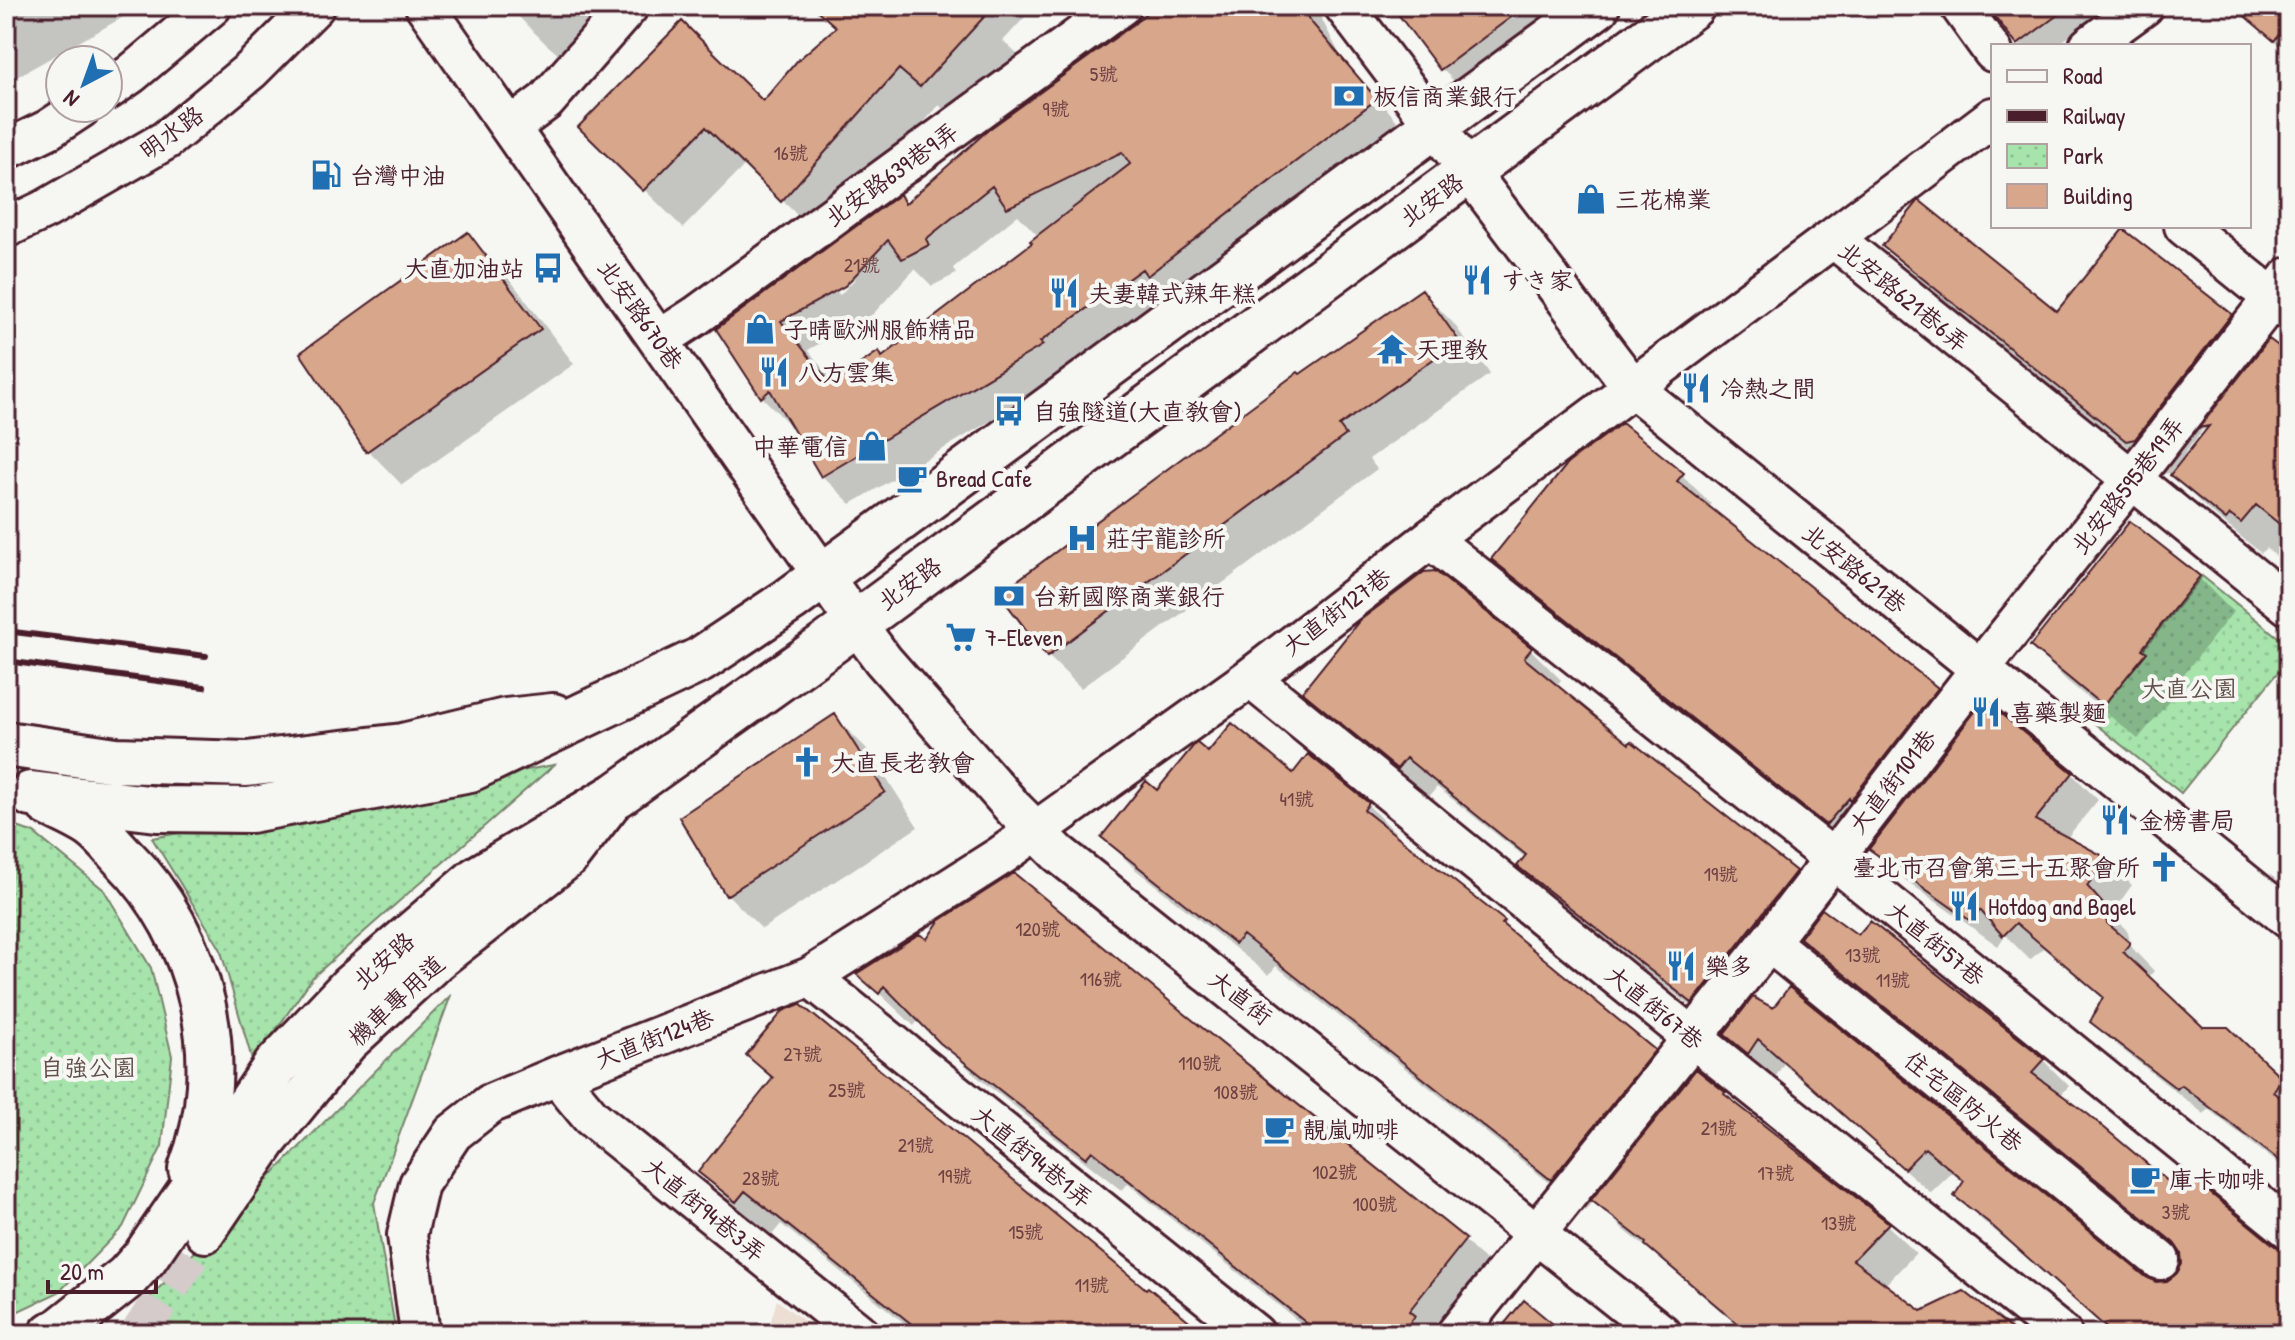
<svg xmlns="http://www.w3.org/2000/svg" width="2295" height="1340" viewBox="0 0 2295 1340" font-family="'Patrick Hand','LXGW WenKai TC','Klee One',sans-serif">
	<defs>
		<pattern id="park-dots" width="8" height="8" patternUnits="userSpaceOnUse" patternTransform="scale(2)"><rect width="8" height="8" fill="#a6e4ac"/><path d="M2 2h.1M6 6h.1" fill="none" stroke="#90c394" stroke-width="1.8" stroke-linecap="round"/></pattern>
	</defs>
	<rect width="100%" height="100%" fill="#f6f6f2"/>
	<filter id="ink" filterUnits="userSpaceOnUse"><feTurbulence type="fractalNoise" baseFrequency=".0125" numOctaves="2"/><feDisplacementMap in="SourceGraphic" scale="16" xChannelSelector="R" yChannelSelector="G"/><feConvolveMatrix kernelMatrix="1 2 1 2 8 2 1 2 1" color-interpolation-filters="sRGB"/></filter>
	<g filter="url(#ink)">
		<!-- built -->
		<path fill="#edded3" d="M777 1300 821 1334H767Z"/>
		<!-- park -->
		<path fill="url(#park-dots)" stroke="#78826c" stroke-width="2" d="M2202 576 2289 646V658L2181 793 2088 718Z
			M554 765 313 977 253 1063 220 948 152 838Z
			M6 823 34 833 104 890 151 968 172 1056 162 1146 123 1227 59 1292 6 1317Z
			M451 995 374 1203 396 1334H139L149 1298Z"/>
		<!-- shadow -->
		<path fill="#0003" fill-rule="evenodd" d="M6 6H143L6 83Z
			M508 6H651L596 68 591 83 545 43Z
			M811 6H1035L1003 41 1020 57 959 124 939 105 821 239 746 164 683 228 581 127 763 103 837 29Z
			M1157 6H1315L1339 53 1403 128 1069 374 851 504 822 476 792 423 790 425 762 397 719 329 900 197 907 205 1135 25ZM1018 215 1039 237 1034 244 883 359 835 384 808 350 873 314 915 269 932 286 956 274 953 268ZM856 278 840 295 837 292 846 282Z
			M1395 6H1604L1476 103 1441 68Z
			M2003 6H2100L2095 10 2099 14 2056 46H2020L1995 13Z
			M2233 6H2289V54L2238 11Z
			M2123 232 2231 316 2264 349 2289 355V541L2276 556 2266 548 2261 553 2207 509 2170 473 2162 474 1919 280 1884 246 2057 314ZM2203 429 2207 433 2188 456 2185 453Z
			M468 235 502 269 574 364 402 485 368 450Z
			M1422 291 1454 324 1490 374 1369 459 1377 469 1081 688 1048 656 1300 377Z
			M1682 475 1711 504 1708 508 1936 689 1965 718 1857 853 1522 588 1493 559Z
			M2199 578 2233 612 2176 684 2180 688 2138 739 2067 681 2032 646Z
			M1531 650 1561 680 1555 687 1795 873 1825 903 1820 910 1858 938 1871 923 2044 1061 2069 1086 2060 1096 2176 1190 2275 1248 2289 1252V1334H2113L2016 1248 1983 1221 1957 1195 1965 1184 1952 1173 1931 1193 1784 1063 1775 1078 1752 1060 1727 1034 1549 896 1519 866 1526 858 1437 787 1428 798 1335 722 1305 692ZM1819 910 1822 913 1802 938 1828 964 2182 1252 2184 1263 2178 1276 2168 1283 2157 1284 2145 1279 1741 1010Z
			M1984 703 2072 774 2098 800 2066 839 2106 860 2132 885 2112 913 2128 932 2131 947 2154 971 2148 978 2202 1029 2255 1054 2289 1087V1172L2208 1109 2204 1114 2119 1047 2093 1022 2104 999 2043 948 2030 960 2005 935 1998 946 1897 874 1871 849Z
			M835 717 869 751 918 827 762 929 728 895Z
			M1208 755 1293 775 1309 757 1368 805 1400 837 1398 840 1503 923 1532 951 1653 1052 1686 1084 1724 1093 1738 1108 1887 1225 1916 1253 1884 1286 1922 1314 2014 1334H1748L1663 1261 1623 1229 1594 1199 1585 1211 1276 966 1269 975 1136 870 1103 837 1158 792Z
			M927 942 1183 1016 1465 1241 1499 1275 1452 1334H1314L1128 1184 1121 1190 977 1077 919 1019 914 1026 859 974Z
			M749 1055 1200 1334H918L781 1224 772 1235 735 1206 701 1171 774 1080Z"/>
		<!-- building -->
		<path fill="#d8a68b" stroke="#4a1f2b" stroke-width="2" fill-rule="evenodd" d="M812 6H994L920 87 899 69 781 202 706 127 643 191 578 127 682 21 763 101 797 61 836 27Z
			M1154 6H1303L1311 22 1377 99 1147 276 1142 269 1040 342 1043 345 821 477 770 390 761 398 716 329 900 194 905 204 988 130 1134 24ZM1122 152 1130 164 1030 241 1032 243 882 357 879 351 831 384 781 321 845 286 888 240 902 259 929 245 926 239 992 186 1007 208Z
			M1392 6H1526L1440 70Z
			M1987 6H2070L2017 45Z
			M2233 6H2289V21L2274 41Z
			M1919 200 2057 311 2123 229 2232 314 2135 439 2126 441 1882 246Z
			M468 232 541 329 366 452 300 353Z
			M1422 289 1459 341 1339 426 1346 435 1047 657 999 594 1298 372 1300 374Z
			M2269 339 2289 354V532L2256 505 2241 523 2230 515 2226 520 2170 475 2209 426 2199 428Z
			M1622 423 1684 473 1677 481 1938 688 1850 801 1849 798 1826 825 1491 559 1568 463Z
			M2130 521 2200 576 2142 649 2147 652 2103 706 2030 646Z
			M1435 571 1532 648 1524 658 1629 744 1631 741 1796 871 1692 1003 1517 866 1526 855 1459 801 1406 758 1397 769 1302 692 1359 621 1424 572Z
			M1984 700 2073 773 2035 820 2107 858 2087 886 2103 904 2107 923 2130 943 2123 952 2203 1027H2228L2282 1078 2273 1092 2289 1104V1168L2181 1085 2177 1089 2090 1022 2103 997 2016 923 2003 936 1980 910 1972 922 1869 849Z
			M835 714 885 792 726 896 679 817Z
			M1232 723 1293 773 1308 754 1369 803 1364 810 1505 921 1502 924 1655 1050 1551 1180 1243 935 1235 944 1101 837 1146 781 1157 790 1194 745 1197 743 1208 752Z
			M1014 873 1185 1014 1466 1239 1409 1311 1415 1316 1401 1334H1320L1092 1151 1086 1158 940 1043 884 986 879 994 856 974 919 934 927 939 939 921Z
			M1822 909 1858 935 1870 921 2045 1059 2032 1073 2089 1115 2176 1188 2187 1174 2275 1246 2289 1250V1334H2113L1988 1222 1954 1196 1964 1181 1925 1148 1904 1169 1758 1039 1748 1054 1724 1034 1753 997 1773 1008 1789 987 2146 1277 2156 1282 2167 1281 2177 1273 2182 1264 2181 1253 2174 1243 1800 938Z
			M800 1004 1146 1289 1148 1287 1205 1334H924L745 1191 736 1202 698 1172 773 1078 746 1055 783 1011Z
			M1696 1069 1725 1092 1724 1094 1889 1223 1853 1260 1922 1311 1964 1291 2018 1334H1750L1645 1245 1646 1243 1591 1200Z
			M1524 1300 1565 1334H1496Z"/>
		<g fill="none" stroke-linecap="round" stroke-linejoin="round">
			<!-- minor-tunnel -->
			<path stroke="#d4cbca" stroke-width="38" stroke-dasharray="38 19" stroke-linecap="butt" d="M139 1334 205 1233"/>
			<!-- minor casing -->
			<g stroke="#4a1f2b" stroke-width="44">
				<path id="minor" d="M425 6 856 623 883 660 1015 810 1058 853 1662 1334
					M1344 6 1633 388 2289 919
					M1960 6 1993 52
					M2089 46 2144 6
					M108 90 131 74 212 6
					M511 127 546 101 629 6
					M6 150 49 129 81 108
					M2184 226 2289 311
					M6 228 46 209 166 140 251 70 315 6
					M1833 238 1993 117
					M659 340 696 316 1121 6
					M1430 539 1832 858 2289 1229
					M1250 678 1693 1038 2062 1334
					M1769 942 2160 1260
					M810 977 1255 1334
					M557 1076 591 1117 860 1334
					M205 1233 267 1142 348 1043 437 961 569 858 613 801
					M420 1334 407 1235 419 1184 453 1133 490 1104 557 1076 810 977 1002 855 1250 678 1430 539 1833 238 2289 606
					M1456 1334 1769 942 1980 669 2132 479 2289 277"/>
			</g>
			<!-- major casing -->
			<g stroke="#4a1f2b" stroke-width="50">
				<path id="major" d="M6 744 116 760 247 764 403 746 506 721 553 716
					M31 794 157 809 250 810 470 769 700 660 790 600 1597 6
					M48 803C62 810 79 817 92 826 103 834 113 846 122 856 203 936 232 1063 191 1169
					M52 1334 58 1332 127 1277 145 1257 276 1066 351 987 477 879 617 795 824 647 1692 6"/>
			</g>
			<!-- minor -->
			<use href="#minor" stroke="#f6f6f2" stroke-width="38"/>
			<!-- major -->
			<use href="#major" stroke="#f6f6f2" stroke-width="44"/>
			<!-- rail -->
			<path stroke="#4a1f2b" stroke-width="6" d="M6 631 206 656
				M6 661 204 687"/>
		</g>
	</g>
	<!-- icons -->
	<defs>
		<g id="bank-bare" transform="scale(2.4)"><path d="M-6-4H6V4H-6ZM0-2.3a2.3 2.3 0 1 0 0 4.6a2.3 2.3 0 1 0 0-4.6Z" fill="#1f6fb2" stroke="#f6f6f2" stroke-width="2.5" paint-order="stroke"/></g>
		<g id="fuel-bare" transform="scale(2.4)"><path d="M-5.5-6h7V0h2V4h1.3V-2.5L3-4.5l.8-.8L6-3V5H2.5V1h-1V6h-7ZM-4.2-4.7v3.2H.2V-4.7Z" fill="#1f6fb2" stroke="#f6f6f2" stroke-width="2.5" paint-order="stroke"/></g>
		<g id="shop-bare" transform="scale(2.4)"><path d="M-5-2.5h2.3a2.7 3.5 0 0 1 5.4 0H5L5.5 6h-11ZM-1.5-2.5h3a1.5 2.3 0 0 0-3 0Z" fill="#1f6fb2" stroke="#f6f6f2" stroke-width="2.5" paint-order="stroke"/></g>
		<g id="bus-bare" transform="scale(2.4)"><path d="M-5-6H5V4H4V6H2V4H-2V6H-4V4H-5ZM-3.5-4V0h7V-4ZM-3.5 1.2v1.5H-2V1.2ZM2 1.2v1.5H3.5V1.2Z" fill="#1f6fb2" stroke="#f6f6f2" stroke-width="2.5" paint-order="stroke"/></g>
		<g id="restaurant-bare" transform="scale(2.4)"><path d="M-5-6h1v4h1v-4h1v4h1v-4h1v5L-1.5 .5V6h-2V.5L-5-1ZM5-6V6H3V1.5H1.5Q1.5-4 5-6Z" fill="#1f6fb2" stroke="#f6f6f2" stroke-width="2.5" paint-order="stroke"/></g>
		<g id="temple-bare" transform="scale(2.4)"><path d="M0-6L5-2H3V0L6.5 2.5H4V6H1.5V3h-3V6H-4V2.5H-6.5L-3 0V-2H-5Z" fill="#1f6fb2" stroke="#f6f6f2" stroke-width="2.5" paint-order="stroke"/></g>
		<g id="cafe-bare" transform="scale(2.4)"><path d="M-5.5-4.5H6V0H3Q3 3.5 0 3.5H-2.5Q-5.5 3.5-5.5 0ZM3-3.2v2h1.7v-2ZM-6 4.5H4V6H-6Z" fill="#1f6fb2" stroke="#f6f6f2" stroke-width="2.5" paint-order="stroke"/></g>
		<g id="hospital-bare" transform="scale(2.4)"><path d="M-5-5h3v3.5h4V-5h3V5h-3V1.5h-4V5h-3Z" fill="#1f6fb2" stroke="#f6f6f2" stroke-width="2.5" paint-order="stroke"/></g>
		<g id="supermarket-bare" transform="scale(2.4)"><path d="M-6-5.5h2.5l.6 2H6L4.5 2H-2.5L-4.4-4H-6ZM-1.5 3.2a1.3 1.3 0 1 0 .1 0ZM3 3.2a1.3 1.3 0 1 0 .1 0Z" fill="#1f6fb2" stroke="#f6f6f2" stroke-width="2.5" paint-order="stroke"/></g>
		<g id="church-bare" transform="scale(2.4)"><path d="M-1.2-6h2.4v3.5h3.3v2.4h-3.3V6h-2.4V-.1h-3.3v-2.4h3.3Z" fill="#1f6fb2" stroke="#f6f6f2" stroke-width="2.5" paint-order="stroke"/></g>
	</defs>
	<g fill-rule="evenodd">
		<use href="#bank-bare" x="1349" y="96"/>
		<use href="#fuel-bare" x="326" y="175"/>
		<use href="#shop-bare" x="1591" y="199"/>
		<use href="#bus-bare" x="548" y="268"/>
		<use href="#restaurant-bare" x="1477" y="280"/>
		<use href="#restaurant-bare" x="1064" y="293"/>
		<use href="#shop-bare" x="760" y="329"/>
		<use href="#temple-bare" x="1392" y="349"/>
		<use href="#restaurant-bare" x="774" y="372"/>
		<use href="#restaurant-bare" x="1696" y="388"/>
		<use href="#bus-bare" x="1009" y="411"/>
		<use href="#shop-bare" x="872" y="446"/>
		<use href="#cafe-bare" x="912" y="478"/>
		<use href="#hospital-bare" x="1082" y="538"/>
		<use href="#bank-bare" x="1009" y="596"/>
		<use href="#supermarket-bare" x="961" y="637"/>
		<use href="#restaurant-bare" x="1986" y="712"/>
		<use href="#church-bare" x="807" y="762"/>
		<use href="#restaurant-bare" x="2115" y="820"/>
		<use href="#church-bare" x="2164" y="867"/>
		<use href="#restaurant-bare" x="1964" y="906"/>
		<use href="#restaurant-bare" x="1681" y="966"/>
		<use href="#cafe-bare" x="1279" y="1129"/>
		<use href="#cafe-bare" x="2145" y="1179"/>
	</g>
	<g text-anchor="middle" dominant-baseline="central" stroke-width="8" stroke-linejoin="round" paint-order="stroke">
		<!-- number labels -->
		<g font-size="20" fill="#6e4143">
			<text x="1104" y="73">5號</text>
			<text x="1056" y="108">9號</text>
			<text x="791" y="152">16號</text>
			<text x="862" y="264">21號</text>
			<text x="1297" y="798">41號</text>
			<text x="1721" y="873">19號</text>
			<text x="1038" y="928">120號</text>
			<text x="1863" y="954">13號</text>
			<text x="1101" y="978">116號</text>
			<text x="1893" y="979">11號</text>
			<text x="803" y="1053">27號</text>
			<text x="1200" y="1062">110號</text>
			<text x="847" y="1089">25號</text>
			<text x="1236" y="1091">108號</text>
			<text x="1719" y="1127">21號</text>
			<text x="916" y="1144">21號</text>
			<text x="1335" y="1171">102號</text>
			<text x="1776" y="1172">17號</text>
			<text x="955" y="1175">19號</text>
			<text x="761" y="1177">28號</text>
			<text x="1375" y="1203">100號</text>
			<text x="2176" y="1211">3號</text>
			<text x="1839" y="1222">13號</text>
			<text x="1026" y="1231">15號</text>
			<text x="1092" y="1284">11號</text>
		</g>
		<!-- poi labels -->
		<g font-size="24" fill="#4a1f2b" stroke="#f6f6f2" text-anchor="start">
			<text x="1373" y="96">板信商業銀行</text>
			<text x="350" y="175">台灣中油</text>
			<text x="1615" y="199">三花棉業</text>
			<text x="524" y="268" text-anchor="end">大直加油站</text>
			<text x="1501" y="280">すき家</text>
			<text x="1088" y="293">夫妻韓式辣年糕</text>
			<text x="784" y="329">子晴歐洲服飾精品</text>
			<text x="1416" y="349">天理教</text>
			<text x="798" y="372">八方雲集</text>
			<text x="1720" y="388">冷熱之間</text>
			<text x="1033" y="411">自強隧道(大直教會)</text>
			<text x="848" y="446" text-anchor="end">中華電信</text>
			<text x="936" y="478">Bread Cafe</text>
			<text x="1106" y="538">莊宇龍診所</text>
			<text x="1033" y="596">台新國際商業銀行</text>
			<text x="985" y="637">7-Eleven</text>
			<text x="2010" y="712">喜藥製麵</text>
			<text x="831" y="762">大直長老教會</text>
			<text x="2139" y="820">金榜書局</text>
			<text x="2140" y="867" text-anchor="end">臺北市召會第三十五聚會所</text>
			<text x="1988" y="906">Hotdog and Bagel</text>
			<text x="1705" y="966">樂多</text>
			<text x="1303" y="1129">靚嵐咖啡</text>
			<text x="2169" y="1179">庫卡咖啡</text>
		</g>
		<!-- street labels -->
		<g font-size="24" fill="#4a1f2b" stroke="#f6f6f2">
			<text transform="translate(171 132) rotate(-36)">明水路</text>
			<text transform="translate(891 174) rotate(-36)">北安路639巷9弄</text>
			<text transform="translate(1431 199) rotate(-36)">北安路</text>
			<text transform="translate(1904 296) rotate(39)">北安路621巷6弄</text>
			<text transform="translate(641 314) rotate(55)">北安路670巷</text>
			<text transform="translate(2127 485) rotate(-52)">北安路595巷19弄</text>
			<text transform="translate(1855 568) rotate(39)">北安路621巷</text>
			<text transform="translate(909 583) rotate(-36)">北安路</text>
			<text transform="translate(1336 611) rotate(-37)">大直街127巷</text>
			<text transform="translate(1892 781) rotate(-52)">大直街101巷</text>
			<text transform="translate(1936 943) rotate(39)">大直街57巷</text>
			<text transform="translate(383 960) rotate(-41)">北安路</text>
			<text transform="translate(1241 997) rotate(38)">大直街</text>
			<text transform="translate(396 1000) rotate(-43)">機車專用道</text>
			<text transform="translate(1655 1007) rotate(39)">大直街67巷</text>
			<text transform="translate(654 1038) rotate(-21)">大直街124巷</text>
			<text transform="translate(1964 1101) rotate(39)">住宅區防火巷</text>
			<text transform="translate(1033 1156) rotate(39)">大直街94巷1弄</text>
			<text transform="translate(705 1209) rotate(39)">大直街94巷3弄</text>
		</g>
		<!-- park labels -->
		<g font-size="24" fill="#61504b" stroke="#f6f6f2">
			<text x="2189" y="688">大直公園</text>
			<text x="88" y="1067">自強公園</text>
		</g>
	</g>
	<!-- margin -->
	<rect width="2295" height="1340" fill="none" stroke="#f6f6f2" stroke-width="32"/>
	<rect x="16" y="16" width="2263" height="1308" fill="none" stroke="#4a1f2b" stroke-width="3" filter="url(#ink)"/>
	<!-- legend -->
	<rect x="1991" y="44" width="260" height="184" fill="#f6f6f2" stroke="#b1a0a2" stroke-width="2"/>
	<rect x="2007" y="70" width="40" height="12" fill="#f6f6f2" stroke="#b1a0a2" stroke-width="2"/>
	<text x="2063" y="84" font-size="24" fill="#4a1f2b">Road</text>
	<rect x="2007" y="110" width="40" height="12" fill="#4a1f2b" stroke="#b1a0a2" stroke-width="2"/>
	<text x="2063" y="124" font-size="24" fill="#4a1f2b">Railway</text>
	<rect x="2007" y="144" width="40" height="24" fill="url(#park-dots)" stroke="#b1a0a2" stroke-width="2"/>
	<text x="2063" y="164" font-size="24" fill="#4a1f2b">Park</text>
	<rect x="2007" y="184" width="40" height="24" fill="#d8a68b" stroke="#b1a0a2" stroke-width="2"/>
	<text x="2063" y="204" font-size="24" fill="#4a1f2b">Building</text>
	<!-- north arrow -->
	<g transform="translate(84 84) rotate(221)"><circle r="38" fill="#f6f6f2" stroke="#b1a0a2" stroke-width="2"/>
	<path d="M0-6L14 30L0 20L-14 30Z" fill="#1f6fb2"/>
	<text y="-12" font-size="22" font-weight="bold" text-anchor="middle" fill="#4a1f2b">N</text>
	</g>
	<!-- scale -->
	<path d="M48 1280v12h108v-12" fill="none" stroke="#4a1f2b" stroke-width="4"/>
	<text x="60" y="1280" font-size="24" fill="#4a1f2b" stroke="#f6f6f2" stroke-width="6" paint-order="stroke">20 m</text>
</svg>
